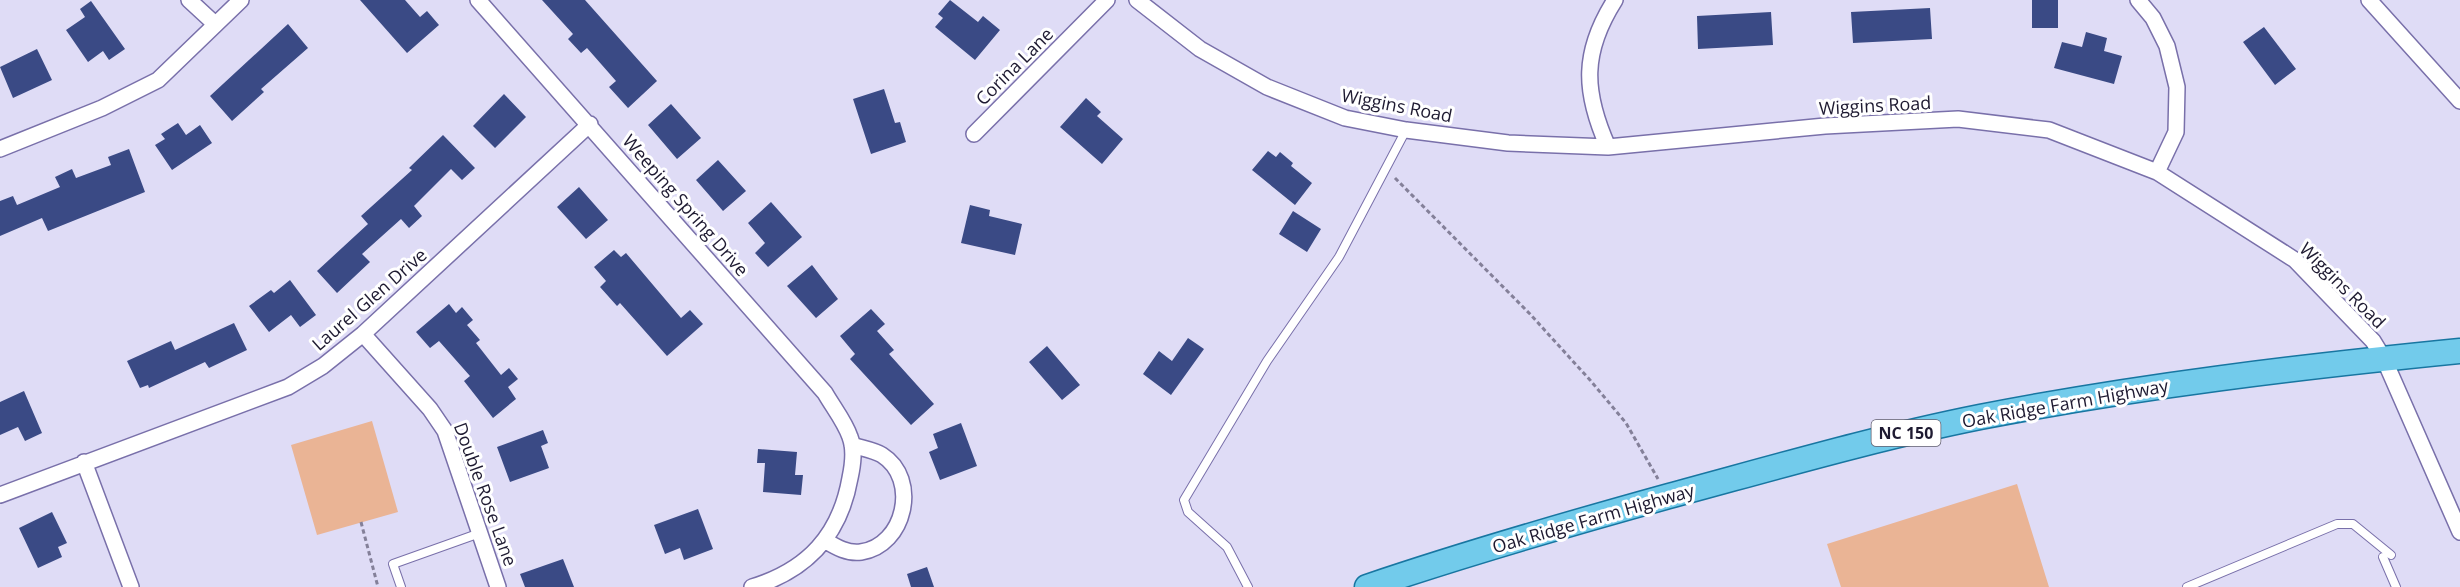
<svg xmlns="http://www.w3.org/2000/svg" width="2460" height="587" viewBox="0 0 2460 587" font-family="'Open Sans',sans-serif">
	<rect width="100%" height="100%" fill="#dfdcf6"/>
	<!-- green -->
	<path fill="#eab495" d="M372 421 398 512 317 535 291 445Z
		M2017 484 2049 587H1841L1827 544Z"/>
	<!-- building -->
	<path fill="#3a4a85" d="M360 0H405L420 17 427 11 439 25 407 53Z
		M542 0H585L657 81 628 108 609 87 616 81 587 48 581 53 568 39 573 34Z
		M950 0 978 22 983 16 1000 30 975 60 935 27 943 18 938 14Z
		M2032 0H2058V28H2032Z
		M91 1 125 49 109 60 103 51 88 62 66 30 85 17 80 9Z
		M1930 8 1932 39 1853 43 1851 12Z
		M1771 12 1773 45 1698 49 1697 16Z
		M288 24 308 48 261 89 264 92 232 121 210 96Z
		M2264 27 2296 69 2275 85 2243 42Z
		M2086 32 2107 38 2104 51 2122 56 2114 84 2054 68 2062 42 2082 47Z
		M37 49 52 80 13 98 0 67Z
		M884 89 895 123 900 122 906 142 871 154 853 99Z
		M504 94 526 117 495 148 473 126Z
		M1086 98 1101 112 1097 116 1123 139 1102 164 1060 127Z
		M671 104 701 138 677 159 648 125Z
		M178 123 186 135 200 125 212 143 172 170 155 145 165 139 161 134Z
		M443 135 475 168 462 180 451 169 414 206 422 216 409 228 401 219 362 254 370 262 337 293 317 271 368 224 361 216 412 170 409 168Z
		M129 149 145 192 48 231 42 218 0 236V201L13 196 17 205 60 187 55 177 72 169 76 178 111 165 108 157Z
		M1268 151 1276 157 1280 152 1293 163 1291 166 1312 183 1295 205 1252 170Z
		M718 160 746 191 723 211 696 180Z
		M579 187 608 220 586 239 557 207Z
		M771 202 802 237 768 267 755 253 765 243 748 223Z
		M970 205 990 210 989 216 1022 224 1015 255 961 243Z
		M1293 211 1321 229 1307 252 1279 234Z
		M614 250 621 257 626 253 681 318 690 310 703 324 667 356 620 303 617 306 600 287 606 281 594 267Z
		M812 265 838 299 816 318 787 286Z
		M290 280 316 315 300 327 291 315 269 332 249 306 271 290 274 293Z
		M449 304 456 313 462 307 473 320 467 325 480 340 476 343 501 375 509 368 518 379 508 387 516 399 493 418 464 381 470 376 439 341 430 348 416 332Z
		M871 309 885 324 877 331 894 350 889 354 934 404 911 425 850 359 855 354 840 336Z
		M234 323 247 350 209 368 205 362 149 388 148 385 140 388 127 361 171 341 175 350Z
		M1188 338 1204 349 1171 395 1143 374 1159 351 1172 361Z
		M1047 346 1080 385 1062 400 1029 362Z
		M24 391 42 433 25 441 18 427 0 435V402Z
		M961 423 977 466 940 480 929 452 938 448 933 434Z
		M543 430 548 443 541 446 549 468 510 482 497 447Z
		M758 449 797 452 795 475H803L801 495 763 492 765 463H757Z
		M698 509 713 549 684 560 680 548 665 554 654 525Z
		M52 512 67 543 58 547 62 557 38 568 19 528Z
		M563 559 574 587H525L520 574Z
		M927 567 934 587H911L907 574Z"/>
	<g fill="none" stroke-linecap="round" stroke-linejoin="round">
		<!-- lane casing -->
		<g stroke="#7970aa" stroke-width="10">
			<path id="lane" d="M2383 557 2396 587
				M401 587 393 564 480 533
				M1248 587 1227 547 1188 512 1184 500 1267 361 1339 257 1406 130
				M2187 587 2337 524H2353L2391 555"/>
		</g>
		<!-- street casing -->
		<g stroke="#7970aa" stroke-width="18">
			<path id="street" d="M189 0 215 24
				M478 0 825 393C833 407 845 422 850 437 855 450 853 464 850 478 840 535 808 570 752 587
				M1137 0 1200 49 1267 87 1345 118 1406 130 1508 143 1608 147 1825 126 1958 119 2049 130 2157 172 2295 260 2373 341 2384 359 2460 532
				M2138 0 2153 18 2167 46 2177 87 2176 132 2157 172
				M2369 0 2460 101
				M974 134 1107 0
				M1608 147C1583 91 1582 52 1615 0
				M0 149 102 108 158 80 241 0
				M363 334 430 409 445 431 498 587
				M84 462 131 587
				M0 495 288 387 323 366 363 334 590 124
				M826 541C836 547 848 554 861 552 905 546 920 479 882 455 874 450 861 448 852 445"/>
		</g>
		<!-- primary casing -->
		<g stroke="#1876a1" stroke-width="27">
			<path id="primary" d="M1367 587C1467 553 1568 524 1669 496 1773 468 1875 438 1980 417 2139 386 2299 367 2460 351"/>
		</g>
		<!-- path -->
		<path stroke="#848099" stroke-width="3" stroke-dasharray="4.5 3" stroke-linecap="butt" d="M1395 178 1530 314 1590 380 1626 423 1658 479
			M361 522 378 587"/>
		<!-- lane -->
		<use href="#lane" stroke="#fff" stroke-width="8"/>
		<!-- street -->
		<use href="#street" stroke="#fff" stroke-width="15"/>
		<!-- primary -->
		<use href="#primary" stroke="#72cbeb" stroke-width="24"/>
	</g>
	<g text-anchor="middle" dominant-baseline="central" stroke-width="6" stroke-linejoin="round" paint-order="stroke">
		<!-- shield labels -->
		<rect fill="#fff" stroke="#625f6f" stroke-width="1.5" x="1871.5" y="420" width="69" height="26" rx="4.5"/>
		<g font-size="16" font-weight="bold" fill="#1e1a31">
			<text x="1906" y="433">NC 150</text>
		</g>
		<!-- street labels -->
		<g font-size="18" fill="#1e1a31" stroke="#fff">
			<text transform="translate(1014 66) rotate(-45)">Corina Lane</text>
			<text transform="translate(1397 105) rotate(11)">Wiggins Road</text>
			<text transform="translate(1875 105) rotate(-3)">Wiggins Road</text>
			<text transform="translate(686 205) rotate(49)">Weeping Spring Drive</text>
			<text transform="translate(2343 285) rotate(45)">Wiggins Road</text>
			<text transform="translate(369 299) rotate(-41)">Laurel Glen Drive</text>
			<text transform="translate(2065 403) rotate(-10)">Oak Ridge Farm Highway</text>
			<text transform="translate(486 494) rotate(70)">Double Rose Lane</text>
			<text transform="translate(1593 518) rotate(-16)">Oak Ridge Farm Highway</text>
		</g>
	</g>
</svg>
